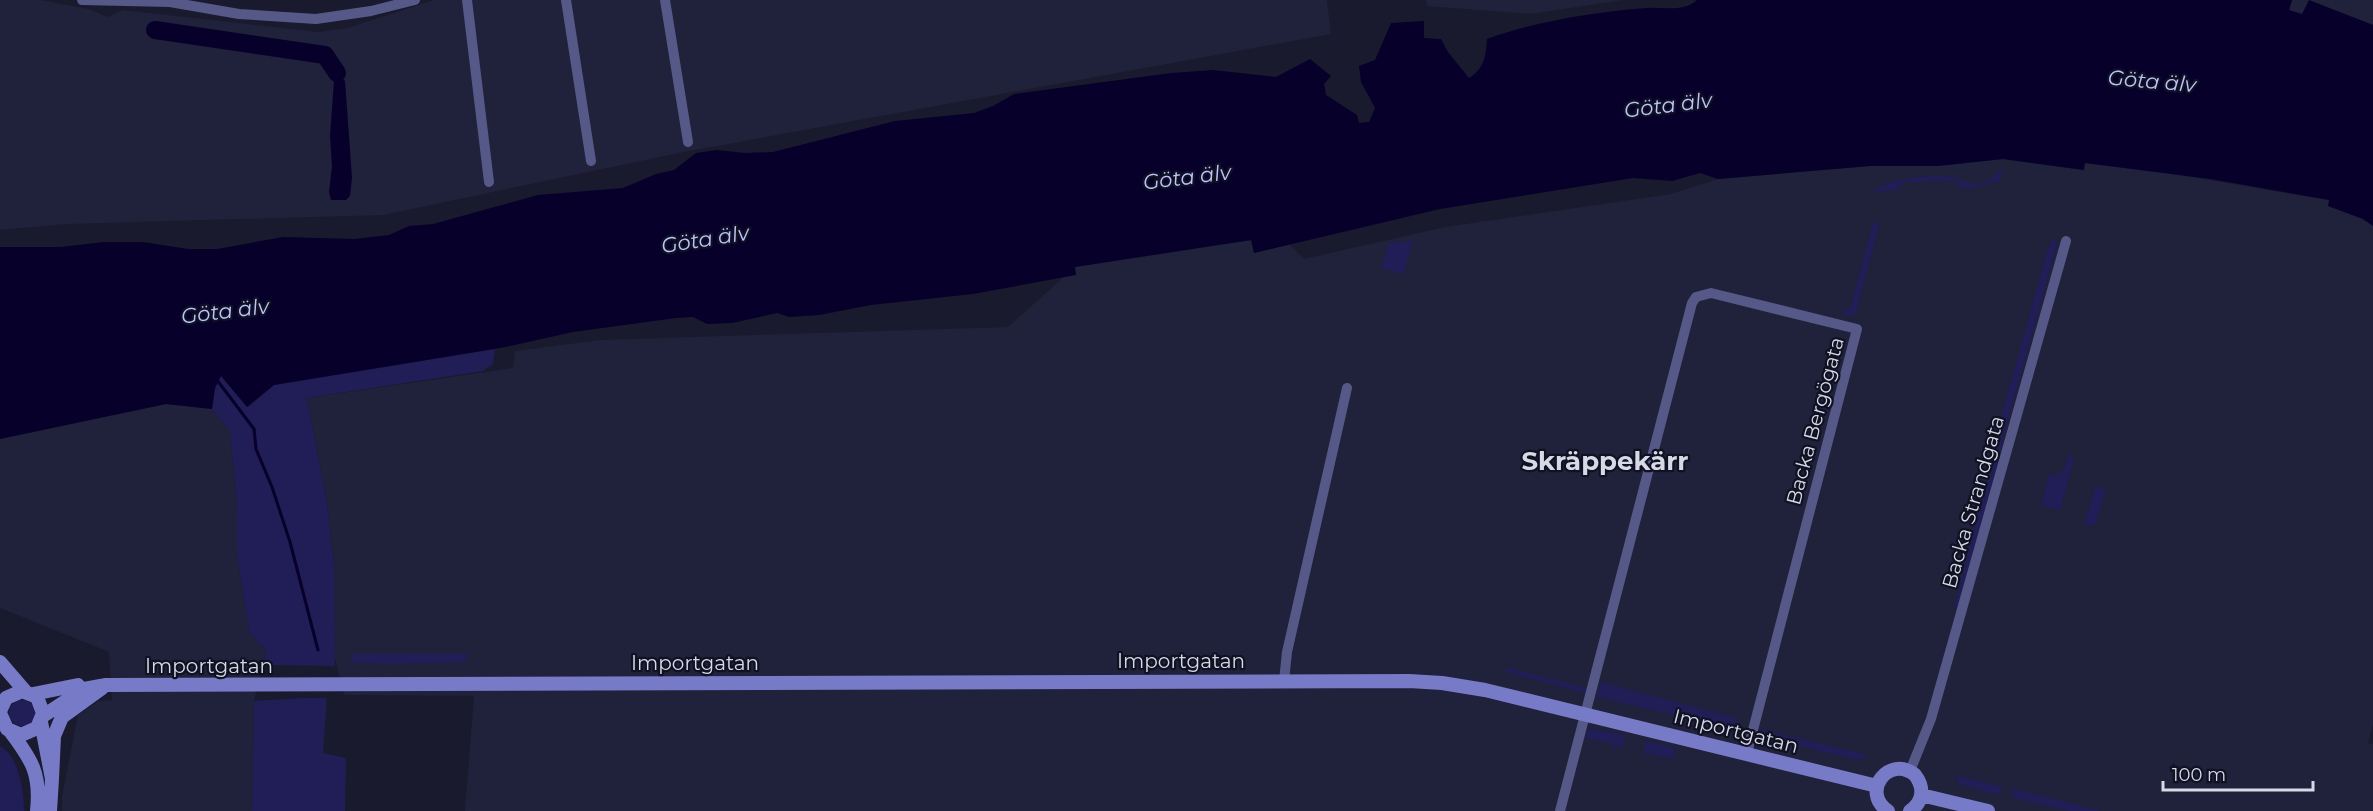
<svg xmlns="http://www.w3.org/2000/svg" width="2373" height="811" viewBox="0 0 2373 811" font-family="Montserrat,sans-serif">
	<rect width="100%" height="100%" fill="#191a2d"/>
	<!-- built -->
	<path fill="#20213a" d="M0 0H40L89 9 107 17 123 10 318 32 347 28 434 0H1327L1331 34 684 152 383 215 67 224 0 230Z
		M1426 0H1624L1530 14 1427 6Z
		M2292 0H2373V25L2309 1 2302 15 2289 10Z
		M2003 159 2083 170 2084 163 2162 172 2329 200V206L2363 219 2373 226V724L2368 743 2373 744V811H465L474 696 344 695 333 650 334 563 327 503 307 398 513 368 515 351 600 340 1008 327 1075 267 1252 240 1254 253 1289 244 1304 259 1445 227 1671 194 1718 179 1870 166H1938Z
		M166 404 212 409 230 431 237 506V554L249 631 266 651 254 701 252 811H62V796L78 715 98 701 112 700 109 652 0 608V439Z"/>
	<!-- green -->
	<path fill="#211d56" d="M1999 171H2002L2001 180 1975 188H1959L1958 181 1902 182 1901 189 1874 192C1886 178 1933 174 1953 177 1963 179 1968 186 1980 184 1989 182 1993 177 1999 171Z
		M1877 222 1879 226 1855 316 1842 314 1843 308 1850 309 1873 223Z
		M2055 240 2057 245 2004 434 1996 476 1989 470 1995 439 2046 255 2051 241Z
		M1413 241 1403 274 1381 268 1389 243Z
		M495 349 493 364 483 371 307 398 327 503 334 563 335 666 263 665 266 651 249 632 237 554V506L230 431 212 409 215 388 221 376 248 407 274 385Z
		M2069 453 2074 459 2060 510 2041 505 2049 474 2057 476 2065 467Z
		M1988 475 1994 478 1957 610 1954 607Z
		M2095 486 2104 489 2105 493 2095 525H2084Z
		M352 654H467L468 656 465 662 387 664 351 662Z
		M1506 667 1587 688 1586 692H1580L1506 672Z
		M1601 682 1736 718 1740 730 1596 697Z
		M302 698H327L323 753 346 758 345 811H252L254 701Z
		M9 713a13 13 0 1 1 26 0a13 13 0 1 1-26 0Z
		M1591 728 1623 735 1625 739 1623 747 1616 746 1613 755 1614 745 1587 738 1583 745 1587 732Z
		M1760 729 1868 755 1858 760 1765 738 1761 735Z
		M1646 741 1674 748 1676 752 1675 759 1643 753Z
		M0 746C19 756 24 791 24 811H0Z
		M1956 775 2003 787 1998 795 1958 784Z
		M2012 788 2101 811H2069L2016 799 2011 796Z"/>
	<!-- water -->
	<path fill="#07002b" d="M1697 0H2292L2289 10 2302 14 2309 0 2373 25V226L2363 219 2328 206 2329 200 2210 179 2085 163 2084 170 2003 159 1938 166H1870L1718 179 1700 173 1672 181 1633 178 1440 209 1254 253 1251 240 1075 267 1076 275 973 294 871 305 819 315 789 317 777 313 732 323 707 324 693 317 676 318 573 332 506 347 274 385 247 407 221 376 215 388 212 409 166 404 0 439V247H61L104 242H143L188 249H217L283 237 354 239 389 235 409 226 433 224 538 195 623 188 656 174 674 170 696 153 717 150 745 153 773 152 895 121 974 113 993 106 1014 94 1171 73 1213 70 1276 77 1310 59 1331 76 1324 84 1326 95 1357 115 1359 123 1369 122 1375 108 1361 82 1359 66 1375 60 1391 23 1424 21V38L1441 39 1448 52 1469 78C1484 69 1486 56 1487 39 1533 22 1599 11 1648 8 1664 7 1685 12 1697 0Z
		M337 73 345 81 352 178 350 196 346 200H331L329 192 332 166 330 136 334 80Z"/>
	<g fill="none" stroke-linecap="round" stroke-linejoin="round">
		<!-- stream -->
		<path stroke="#07002b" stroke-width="3" d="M217 380 254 429 256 449 272 487 290 542 318 650"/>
		<!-- river -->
		<path stroke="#07002b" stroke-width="18" d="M155 30 325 55 337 73"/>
		<!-- street -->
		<path stroke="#565988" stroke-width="10" d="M82 0 170 2 239 14 316 19 371 11 415 0
			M467 0 489 182
			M566 0 591 161
			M665 0 688 142
			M1284 681 1287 652 1347 388
			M1910 771 1931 719 2066 241
			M1560 811 1692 303 1696 297 1711 293 1857 329 1747 753"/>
		<!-- secondary -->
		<path stroke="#777bc7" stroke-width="14" d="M0 662 25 691
			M33 694 78 685
			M0 711 6 698 22 691 37 697 43 713 37 728 21 735 7 729 0 713
			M43 716 84 689 106 685 1409 681 1442 683 1485 690 1877 786
			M41 722 52 779 50 811
			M10 731C32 760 41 774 37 811
			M52 779 54 736 62 717 102 688
			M1921 795 1988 811
			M1888 811C1860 792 1889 754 1915 775 1925 788 1923 802 1910 811"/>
	</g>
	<g text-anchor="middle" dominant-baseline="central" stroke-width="4.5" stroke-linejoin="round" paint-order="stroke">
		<!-- street labels -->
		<g font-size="20" fill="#d7d9e6" stroke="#101123">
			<text transform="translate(1815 421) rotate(-75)">Backa Bergögata</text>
			<text transform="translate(1973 502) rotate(-74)">Backa Strandgata</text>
			<text x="1181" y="661">Importgatan</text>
			<text x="695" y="663">Importgatan</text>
			<text x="209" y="666">Importgatan</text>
			<text transform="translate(1736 731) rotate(14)">Importgatan</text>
		</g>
		<!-- water labels -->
		<g font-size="21" font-style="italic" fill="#bdc3fe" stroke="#101123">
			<text transform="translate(2152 81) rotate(5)">Göta älv</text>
			<text transform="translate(1668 105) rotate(-7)">Göta älv</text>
			<text transform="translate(1187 177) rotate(-7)">Göta älv</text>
			<text transform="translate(705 239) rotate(-9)">Göta älv</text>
			<text transform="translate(225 311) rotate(-7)">Göta älv</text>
		</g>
		<!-- district labels -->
		<g font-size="26" font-weight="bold" fill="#d7d9e6" stroke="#101123">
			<text x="1605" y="461">Skräppekärr</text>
		</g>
	</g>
	<!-- scale -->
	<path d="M2163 781v9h150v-9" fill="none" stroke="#d7d9e6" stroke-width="3"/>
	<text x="2172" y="781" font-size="18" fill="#d7d9e6" stroke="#101123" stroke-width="4.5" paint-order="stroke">100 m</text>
</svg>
